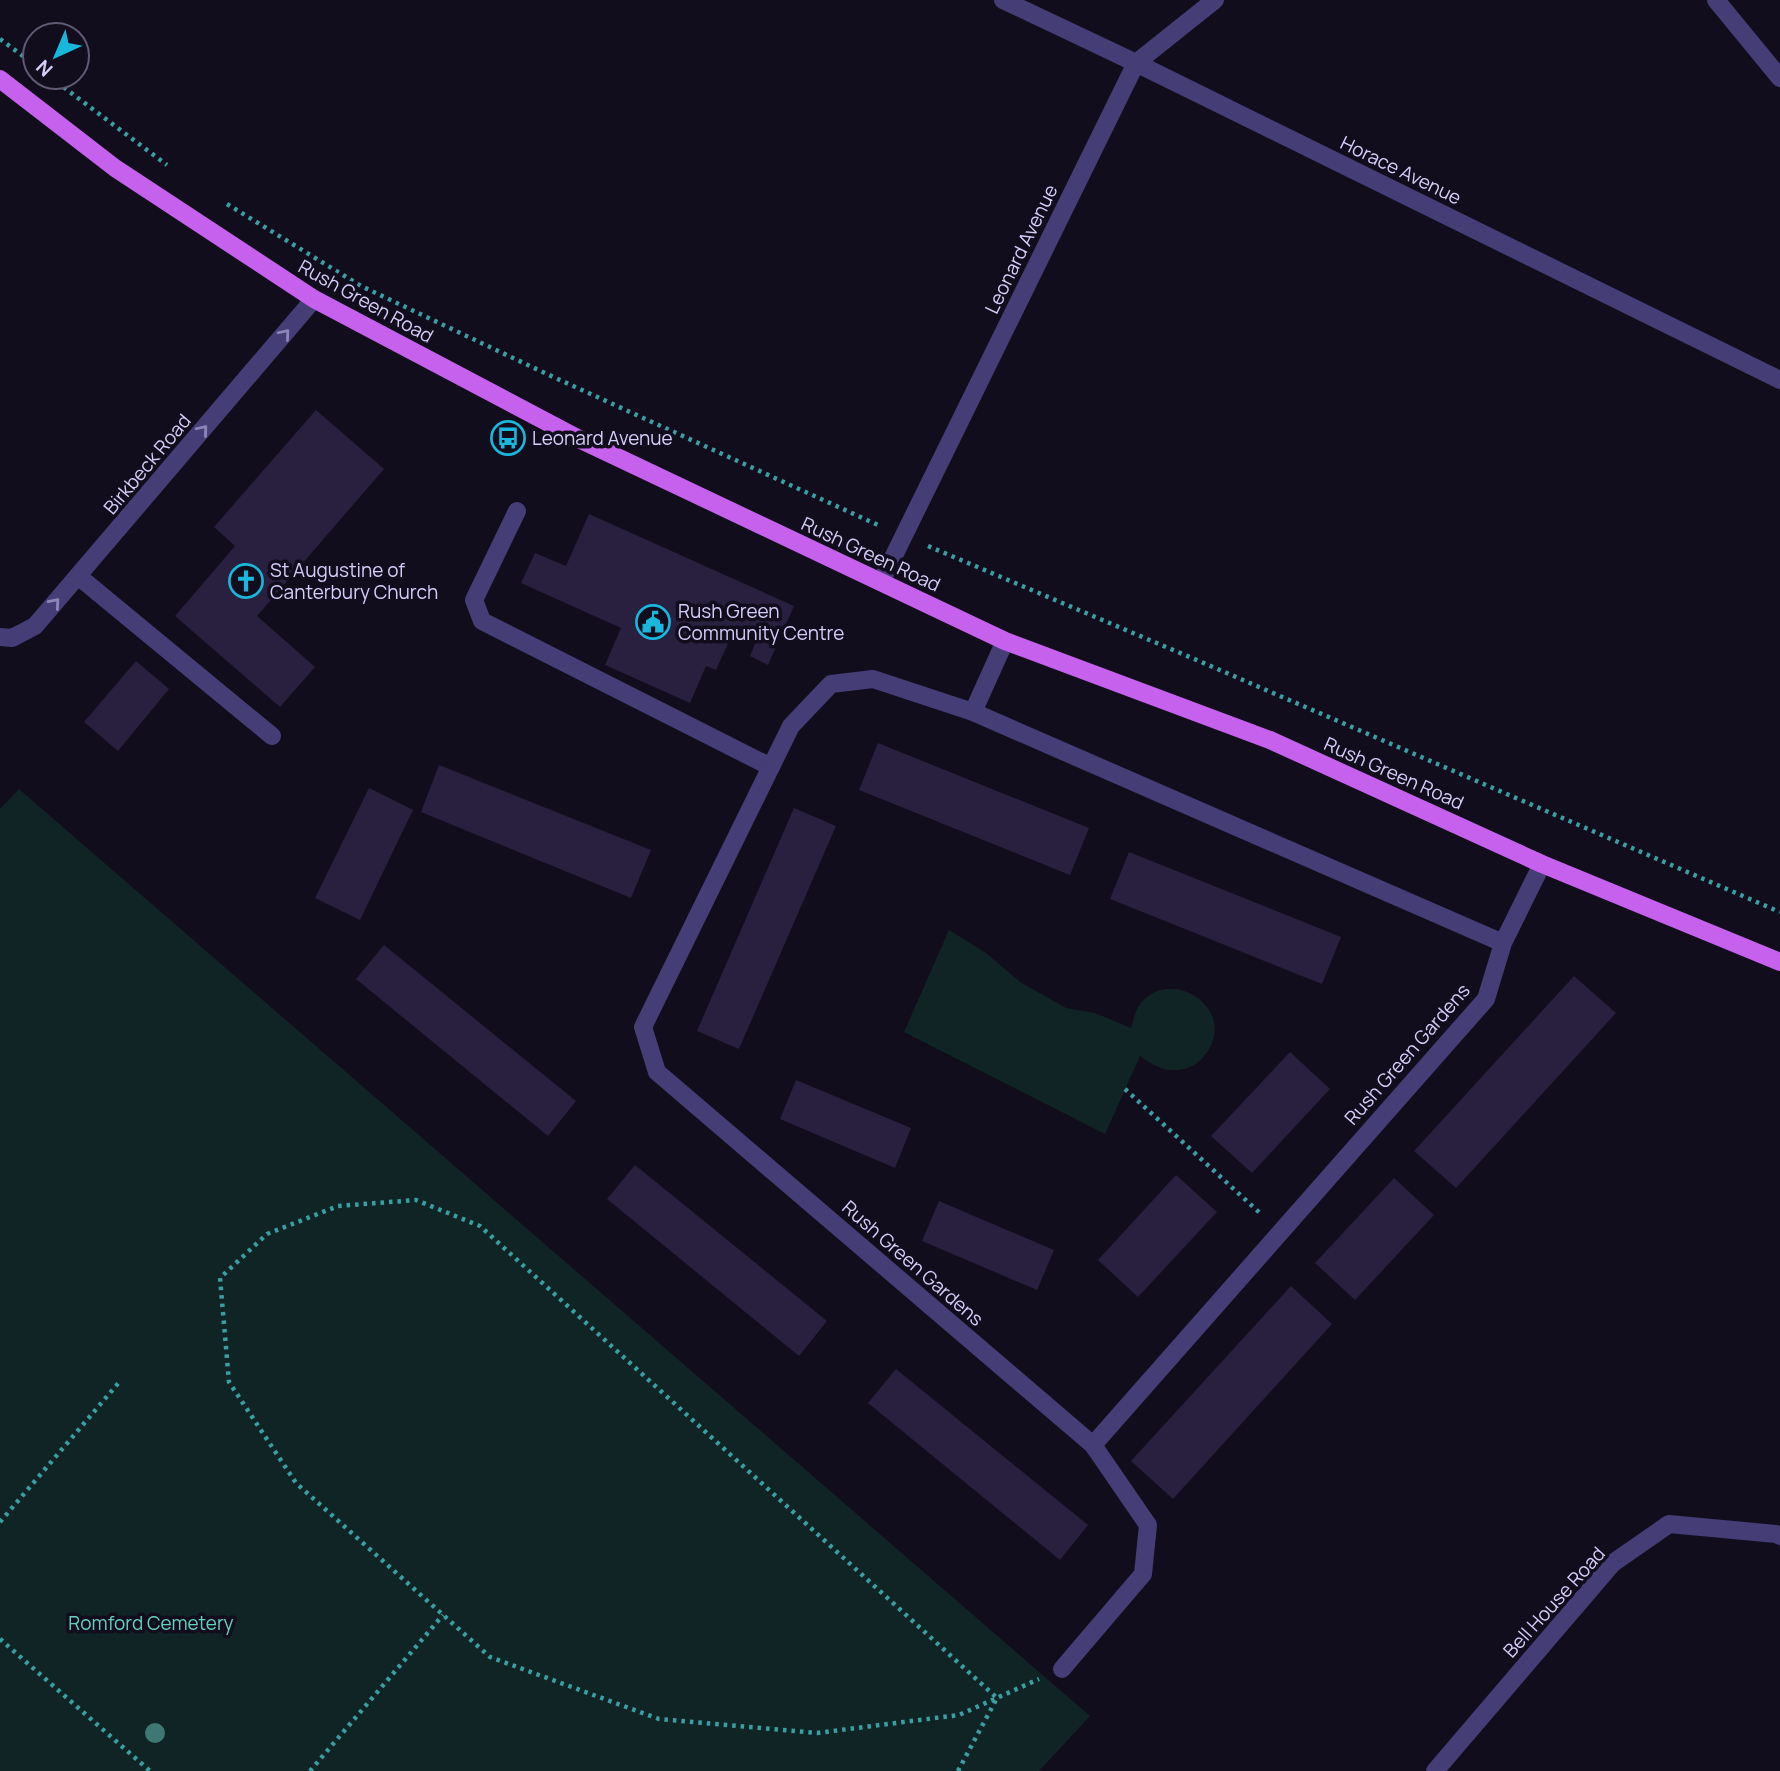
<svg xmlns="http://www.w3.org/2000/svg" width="1780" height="1771" viewBox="0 0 1780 1771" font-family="Manrope,sans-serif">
	<rect width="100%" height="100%" fill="#110d1c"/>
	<!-- green -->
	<path fill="#112425" d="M19 789 1090 1716 1039 1771H0V809Z
		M949 930 986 953 1020 982 1066 1008 1095 1013 1131 1028C1134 1019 1135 1010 1141 1003 1172 966 1234 1008 1209 1049 1205 1056 1198 1064 1190 1067 1170 1075 1155 1067 1140 1056L1105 1134 904 1032Z"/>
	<!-- building -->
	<path fill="#28203e" d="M316 410 384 469 257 616 315 667 280 707 175 616 235 546 214 527Z
		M589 514 794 606 768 665 750 656 758 636 736 626 716 670 706 666 690 703 605 665 621 628 521 583 535 553 566 566Z
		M136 661 169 689 118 751 84 722Z
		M878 743 1089 828 1070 875 859 790Z
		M439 765 651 850 631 898 421 812Z
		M369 788 413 810 360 920 315 898Z
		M794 808 836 826 739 1049 697 1031Z
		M1129 852 1341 937 1322 984 1110 899Z
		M384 945 576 1101 548 1136 356 979Z
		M1574 976 1616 1013 1456 1188 1414 1151Z
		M1290 1052 1330 1089 1252 1173 1211 1136Z
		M796 1080 911 1128 895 1168 780 1119Z
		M635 1165 827 1321 799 1356 607 1199Z
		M1176 1175 1217 1212 1138 1297 1098 1260Z
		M1394 1178 1434 1215 1355 1300 1315 1263Z
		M939 1201 1054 1250 1037 1290 922 1241Z
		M1291 1286 1332 1324 1173 1499 1131 1461Z
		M896 1369 1088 1525 1060 1560 868 1403Z"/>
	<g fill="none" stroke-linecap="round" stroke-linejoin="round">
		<!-- path -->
		<path stroke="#3a9fa2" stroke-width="4.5" stroke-dasharray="3.5 5" stroke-linecap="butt" d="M0 39 35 65
			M50 77 167 165
			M227 204 361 286 549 375 878 525
			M928 546 1199 661 1780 912
			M1125 1089 1261 1214
			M0 1522 121 1380
			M0 1639 150 1771
			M310 1771 443 1615
			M958 1771 997 1698 480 1226 416 1200 338 1206 267 1234 220 1278 229 1382 296 1483 490 1657 659 1719 817 1733 959 1715 1039 1679"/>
		<!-- lane -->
		<path stroke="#443d76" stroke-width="18" d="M1716 0 1780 78
			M517 511 474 600 482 621 771 767
			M78 576 272 736
			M1062 1669 1143 1574 1148 1525 1093 1445"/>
		<!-- street -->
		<path stroke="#443d76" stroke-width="18" d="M1003 0 1136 63 1780 380
			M881 582 1136 63 1215 0
			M0 637 12 638 35 626 314 299
			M973 712 1005 641
			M1503 943 973 712 873 679 831 684 791 726 643 1027 657 1072 1093 1445 1486 999 1503 943 1542 864
			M1435 1771 1613 1563 1669 1524 1776 1534 1780 1536"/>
		<!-- primary -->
		<path stroke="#c561ed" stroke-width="18" d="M0 79 115 168 314 299 579 439 1005 641 1270 740 1542 864 1780 962"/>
	</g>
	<!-- trees -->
	<circle fill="#3e7875" cx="155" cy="1733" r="10"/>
	<!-- one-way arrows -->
	<defs><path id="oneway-chevron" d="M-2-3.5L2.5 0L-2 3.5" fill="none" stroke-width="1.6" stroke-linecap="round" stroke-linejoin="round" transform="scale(1.75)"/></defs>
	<g stroke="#8d86b8">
		<use href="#oneway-chevron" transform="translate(285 334) rotate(-50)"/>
		<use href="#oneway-chevron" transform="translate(203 430) rotate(-50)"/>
		<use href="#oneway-chevron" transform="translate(55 603) rotate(-49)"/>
	</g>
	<!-- icons -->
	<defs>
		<g id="bus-ring" transform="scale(1.75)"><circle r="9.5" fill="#110d1c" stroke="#18b7db" stroke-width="1.5"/><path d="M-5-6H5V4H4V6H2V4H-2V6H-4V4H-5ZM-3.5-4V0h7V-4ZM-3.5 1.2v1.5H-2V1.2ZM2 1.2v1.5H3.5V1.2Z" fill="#18b7db"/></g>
		<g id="church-ring" transform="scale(1.75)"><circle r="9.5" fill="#110d1c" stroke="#18b7db" stroke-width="1.5"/><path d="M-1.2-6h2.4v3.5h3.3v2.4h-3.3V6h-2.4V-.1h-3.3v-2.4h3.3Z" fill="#18b7db"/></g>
		<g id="civic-ring" transform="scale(1.75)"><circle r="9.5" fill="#110d1c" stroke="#18b7db" stroke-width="1.5"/><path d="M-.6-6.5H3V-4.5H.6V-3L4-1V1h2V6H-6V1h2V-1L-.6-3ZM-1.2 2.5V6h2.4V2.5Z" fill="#18b7db"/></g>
	</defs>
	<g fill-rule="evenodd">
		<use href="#bus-ring" x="508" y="438"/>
		<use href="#church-ring" x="246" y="581"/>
		<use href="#civic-ring" x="653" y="622"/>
	</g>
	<g text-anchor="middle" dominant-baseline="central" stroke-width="7" stroke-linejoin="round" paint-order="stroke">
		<!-- street labels -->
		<g font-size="19" fill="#d6cefa" stroke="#110d1c">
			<text transform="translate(1401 170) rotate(26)">Horace Avenue</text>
			<text transform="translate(1021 249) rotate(-64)">Leonard Avenue</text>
			<text transform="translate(366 301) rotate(29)">Rush Green Road</text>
			<text transform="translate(147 464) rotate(-50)">Birkbeck Road</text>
			<text transform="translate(871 554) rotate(25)">Rush Green Road</text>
			<text transform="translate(1394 773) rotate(24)">Rush Green Road</text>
			<text transform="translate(1407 1054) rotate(-49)">Rush Green Gardens</text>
			<text transform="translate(913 1263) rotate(41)">Rush Green Gardens</text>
			<text transform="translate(1554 1602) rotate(-48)">Bell House Road</text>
		</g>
		<!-- poi labels -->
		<g font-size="19" fill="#d6cefa" stroke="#110d1c" text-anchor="start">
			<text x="532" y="438">Leonard Avenue</text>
			<text x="270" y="570">St Augustine of<tspan x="270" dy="22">Canterbury Church</tspan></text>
			<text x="678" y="611">Rush Green<tspan x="678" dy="22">Community Centre</tspan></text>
		</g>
		<!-- park labels -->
		<g font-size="19" fill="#63d0be" stroke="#110d1c">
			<text x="151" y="1623">Romford Cemetery</text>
		</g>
	</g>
	<!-- north arrow -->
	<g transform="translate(56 56) rotate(224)"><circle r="33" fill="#110d1c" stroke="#605a75" stroke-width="2"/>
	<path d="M0-5L12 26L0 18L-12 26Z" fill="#18b7db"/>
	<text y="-10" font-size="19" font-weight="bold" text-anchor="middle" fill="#d6cefa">N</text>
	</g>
</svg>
